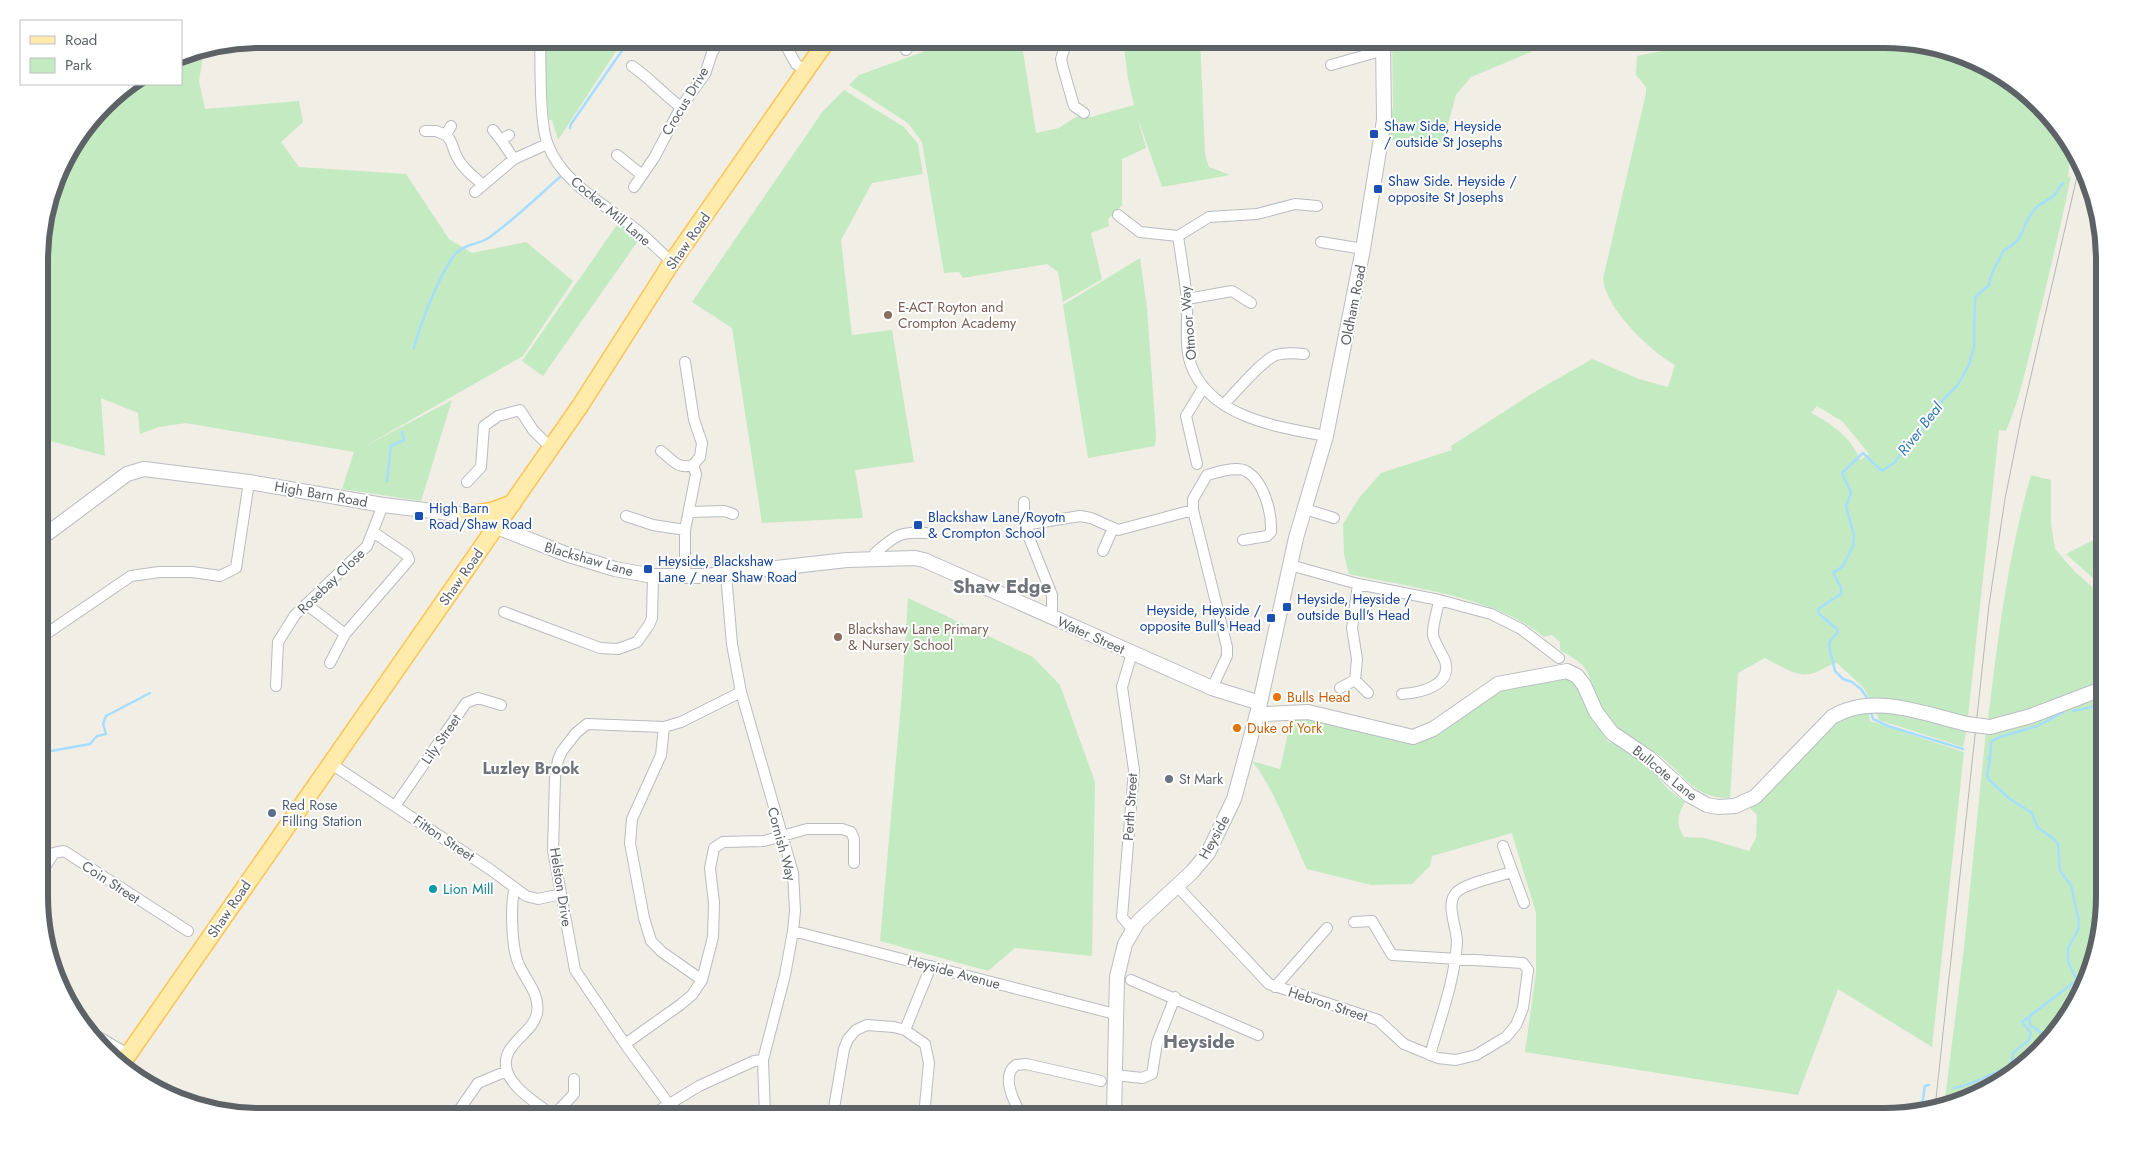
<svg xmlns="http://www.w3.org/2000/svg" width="2143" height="1155" viewBox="0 0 2143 1155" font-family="Jost,sans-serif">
	<rect width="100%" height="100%" fill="#f1eee6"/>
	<!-- green -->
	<path fill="#c3eac0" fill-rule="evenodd" d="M542 39H624L558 140 552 120H549Z
		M959 39H1021L1036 133 1059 128 1076 117H1091L1134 105 1128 79 1123 39H1200L1205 154 1209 167 1230 175 1162 187 1137 116 1146 148 1122 159V205L1108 219 1109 226 1091 233 1102 279 1063 302 1058 272 1047 264 963 278 959 272 944 273 922 142 908 123 849 85 859 75Z
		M1392 39H1532L1538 49 1471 77 1456 95 1443 142 1388 140 1393 106Z
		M1705 39H1710L1715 46 1737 48 1741 39H1884L1981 62 2029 94 2067 137 2071 149 2068 178 2071 176C2060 230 2047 283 2034 336 2026 368 2019 401 2006 431L1999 430 1968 717 1870 700 1863 687 1837 663C1827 665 1820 672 1810 674 1796 677 1777 664 1765 658L1738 673 1730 798C1694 799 1685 775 1660 756 1643 742 1622 735 1608 717 1597 703 1594 683 1585 668 1580 661 1568 655 1560 650V642L1552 635 1544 637C1494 596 1412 588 1349 574L1344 554 1343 524 1359 498 1381 473 1452 450 1451 446 1533 393 1592 359 1639 379 1668 387 1675 365C1649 350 1607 310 1603 279L1646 93V87L1636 75 1637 56 1673 49ZM1817 406 1843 422 1869 454 1860 460C1851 437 1832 424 1811 413Z
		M204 50 199 81 205 109 299 101 303 122 281 142 299 167 406 174 449 239 472 253 526 242 573 281 523 356 360 449 452 400 421 501 342 489 354 452 186 423 159 427 140 434 138 413 101 398 105 456 40 438 39 245 62 162 114 94 130 84H181V54Z
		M844 90 904 127 918 144 923 174 872 183 841 240 852 335 892 330 914 462 855 470 863 518 762 523 732 328 692 302 823 111Z
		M619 222 640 238 543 376 522 361Z
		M1140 258 1147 308 1156 435 1155 446 1088 458 1063 305Z
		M2031 475 2051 480V524L2055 549 2075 572 2103 596 2104 682 2017 713 1988 719C1998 637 2008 555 2031 475Z
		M2103 535V587L2066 554Z
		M908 598 1033 657 1060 685 1095 782 1092 956 1015 948 988 971 880 941 902 692Z
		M1566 677 1573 680 1578 687 1607 741 1636 753 1668 789 1685 802C1678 815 1675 824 1684 837L1705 838 1749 851 1756 838 1757 815 1749 807 1830 723 1868 709 1870 721 1964 752 1932 1047 1838 989 1798 1095 1525 1052 1536 973V913L1512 833 1432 856 1430 866 1412 884 1371 885 1307 869C1295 844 1269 777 1251 761L1280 769 1291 719 1313 720 1415 741 1501 690Z
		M2104 692V896L2081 993 2049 1041 2006 1079 1954 1105 1944 1107 1964 948 1986 731Z
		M1874 710H1884L1967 728 1963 747 1879 720Z"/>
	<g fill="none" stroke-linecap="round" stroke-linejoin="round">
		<!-- stream -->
		<path stroke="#a7deff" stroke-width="2.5" d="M570 128 571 124 630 39
			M414 348C420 324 441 271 456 253 466 243 479 245 490 237 515 219 537 197 560 177
			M387 481 391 446 404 440 402 432
			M1867 698 1861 689 1852 682 1843 679 1835 671 1829 646 1830 641 1838 632 1837 629 1819 614 1818 609 1841 594V587L1833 573 1843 566 1853 546 1854 535 1846 506 1851 493 1842 473 1863 453 1882 471 1894 463 1915 437 1927 423 1933 410 1957 386 1969 365 1974 347 1975 297 1989 285C1990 272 1998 264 2003 251 2029 236 2018 229 2035 209 2040 203 2048 201 2054 195 2057 192 2060 186 2063 183
			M2073 711 2092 707H2104
			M1871 712 1873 719 1888 726 1963 749
			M40 756 51 751 90 744 97 736 106 734 103 724 106 716 150 693
			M1990 760 1991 742 1997 738 2037 726 2064 712
			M2029 1017 2030 1025 2046 1036 2047 1043
			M1954 1088C1974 1085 1992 1073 2011 1066L2013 1053 2029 1040 2031 1033 2022 1022 2077 980 2068 962V948L2078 930 2079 922 2071 885 2060 871 2058 844 2054 839 2037 827 2032 813 2010 799 1989 780 1987 776 1990 760 1988 758
			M1921 1111 1925 1086 1929 1085"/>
		<!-- street casing -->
		<g stroke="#b8bcc0" stroke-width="12">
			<path id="street" d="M540 39C541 65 539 123 548 145 564 187 613 208 644 236 654 245 663 254 672 262
				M782 39 796 64 806 70
				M1064 39 1066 43 1061 59 1063 68 1074 106 1084 113
				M388 42 489 39
				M1066 43 1086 40
				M906 50 915 39
				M1331 65 1384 50
				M632 66C651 79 663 94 681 107
				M493 130 501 140
				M425 131H436L446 135 451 126
				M446 135C453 141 452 148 457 157 462 168 473 176 482 184
				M509 135 501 140 514 159
				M617 155 642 175
				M634 187 654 158 681 107 705 74 712 53 720 39
				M475 192 514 159 547 144
				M1317 206 1295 204 1257 214 1209 217 1178 236C1181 257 1185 279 1187 300 1188 320 1184 346 1191 365 1210 418 1279 427 1326 436
				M1118 215 1140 232 1178 236
				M1321 242 1363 249
				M1187 299 1232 291 1251 303
				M685 362 694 420 702 443 700 457 693 465
				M1224 404C1235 393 1262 360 1276 355 1285 352 1295 353 1304 354
				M661 451C672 459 677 470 693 465
				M1197 464 1186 416 1203 388
				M467 482 481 467 484 426 498 416 520 410 533 430 551 448
				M1024 502V525L1080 516 1091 518 1118 530 1193 510
				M1305 509 1334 518
				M690 512 724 511 733 514
				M626 516 653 525 685 530
				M1024 525 1052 595V618
				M1103 551 1113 528
				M874 558 875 553C895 536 899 531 926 533
				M1290 565 1358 584 1439 600 1491 614 1521 629 1559 658
				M726 574 732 644 741 692 793 873 795 911 793 931 785 975 763 1060 765 1116
				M685 577V530L696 474 693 465
				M306 604 345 634 409 560 407 555 373 532
				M504 612 600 648 618 649 637 642 649 625 652 618 653 576
				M40 638 131 576 159 572H192L220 576 236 568 249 482
				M330 663 345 634
				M1355 680 1368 693
				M276 686 278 642 295 615 367 546 383 505
				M1212 688 1227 656V647L1193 510V499L1207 475C1217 472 1236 466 1246 471 1264 481 1272 513 1271 532L1267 536 1243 540
				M1340 688 1355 680 1357 659 1352 628 1358 584
				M1402 694C1419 693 1453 686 1445 661 1442 653 1435 644 1433 635 1432 625 1438 610 1439 600
				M664 727 661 755 632 819 630 843 644 918 651 941 662 952 702 980
				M330 763 491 870 526 896 538 899 561 894
				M395 806 466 703 478 698 501 705
				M1503 846 1524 903
				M41 873 54 853 64 851 188 931
				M1176 885 1269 984 1378 1020 1404 1044 1438 1058 1456 1060 1476 1055 1506 1037 1516 1025 1523 1008 1528 970 1523 963 1392 955 1372 921 1354 922
				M515 888C510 903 512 941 516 956 520 976 541 991 537 1013 533 1035 499 1044 507 1071 513 1090 539 1104 553 1116
				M1132 929 1122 917 1134 770 1122 687 1132 653
				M793 931 1115 1014
				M1131 980 1258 1035
				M1275 987 1327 928
				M83 1028 128 1054
				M905 1030 931 966
				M625 1044 680 1005 692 995 702 980 713 937 714 903 710 868 714 848 723 842 764 841 807 829H842L851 832 854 839V863
				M1430 1055C1440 1019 1455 980 1457 942 1457 928 1446 906 1455 894 1461 884 1500 876 1512 872
				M1115 1075 1142 1078 1152 1074 1157 1043 1175 997
				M668 1103 625 1044 575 970 553 850 555 777 558 760 562 751 576 733 587 724 664 727 681 722 741 692
				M833 1114 844 1049 848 1039 856 1030 867 1025 894 1027 905 1030 925 1044 929 1063 924 1116
				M455 1116 478 1083 507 1071
				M553 1116 574 1094V1079
				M650 1116 699 1086 754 1061 763 1060
				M1022 1116C1015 1104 1000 1076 1016 1065L1026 1064 1101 1081"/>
		</g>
		<!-- secondary casing -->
		<g stroke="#b9bdc3" stroke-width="16">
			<path id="secondary" d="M40 539 127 474 144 469 249 482 383 505 466 515 566 554 615 569 653 576H705L847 560 915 558 924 560 1212 688 1260 703
				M1258 712 1265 714 1308 712 1413 737 1433 729 1498 684 1567 671 1577 676 1584 685 1596 712 1612 733 1649 758 1689 795 1707 805 1718 807 1735 806 1755 797 1832 717C1873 692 1924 714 1967 724
				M1990 727 2031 716 2104 688
				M1114 1116 1117 977 1125 944 1138 922 1192 872 1208 853 1234 799 1260 703 1296 538 1326 436 1363 249 1384 120 1383 39"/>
		</g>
		<!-- primary casing -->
		<g stroke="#ffc351" stroke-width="19">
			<path id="primary" d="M466 515 492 511 513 503
				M123 1062 580 406 672 262 828 39"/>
		</g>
		<!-- street -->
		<use href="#street" stroke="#fff" stroke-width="10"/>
		<!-- secondary -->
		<use href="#secondary" stroke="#fff" stroke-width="14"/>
		<!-- primary -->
		<use href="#primary" stroke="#ffecac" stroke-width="16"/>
		<!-- tram -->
		<path stroke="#b5b6b7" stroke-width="1" d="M1935 1108 1989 605 2005 499 2021 419 2079 168"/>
		<!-- secondary-bridge casing -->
		<g stroke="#b9bdc3" stroke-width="16" stroke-linecap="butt">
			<path id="secondary-bridge" d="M1967 724 1990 727"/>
		</g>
		<!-- secondary-bridge -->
		<use href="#secondary-bridge" stroke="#fff" stroke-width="14"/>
	</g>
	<!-- markers -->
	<g fill="#1a4fb4" stroke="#fff" stroke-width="2">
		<rect x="1369" y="129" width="10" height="10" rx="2.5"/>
		<rect x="1373" y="184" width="10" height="10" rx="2.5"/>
		<rect x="414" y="511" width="10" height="10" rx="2.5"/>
		<rect x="913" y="520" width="10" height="10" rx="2.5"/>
		<rect x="643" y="564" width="10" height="10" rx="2.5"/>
		<rect x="1282" y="602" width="10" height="10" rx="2.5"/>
		<rect x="1266" y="613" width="10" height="10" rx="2.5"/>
	</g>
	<g fill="#8d6e63" stroke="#fff" stroke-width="2">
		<circle cx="888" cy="315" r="5"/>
		<circle cx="838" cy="637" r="5"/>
	</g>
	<g fill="#e8710a" stroke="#fff" stroke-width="2">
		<circle cx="1277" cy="697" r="5"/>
		<circle cx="1237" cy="728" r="5"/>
	</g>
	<circle fill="#6b7280" stroke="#fff" stroke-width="2" cx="1169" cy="779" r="5"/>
	<circle fill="#5c6f8a" stroke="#fff" stroke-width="2" cx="272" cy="813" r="5"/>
	<circle fill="#0f9aa8" stroke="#fff" stroke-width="2" cx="433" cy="889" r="5"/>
	<g text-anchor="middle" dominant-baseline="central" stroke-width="4" stroke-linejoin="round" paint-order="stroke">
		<!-- street labels -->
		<g font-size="14" fill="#5d6267" stroke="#fff">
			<text transform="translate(685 101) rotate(-59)">Crocus Drive</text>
			<text transform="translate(611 211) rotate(40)">Cocker Mill Lane</text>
			<text transform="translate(688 241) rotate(-55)">Shaw Road</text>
			<text transform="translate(1353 305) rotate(-79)">Oldham Road</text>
			<text transform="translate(1188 323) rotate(-95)">Otmoor Way</text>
			<text transform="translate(321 494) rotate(10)">High Barn Road</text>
			<text transform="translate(589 559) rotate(16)">Blackshaw Lane</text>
			<text transform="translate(461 577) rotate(-55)">Shaw Road</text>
			<text transform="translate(331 581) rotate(-44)">Rosebay Close</text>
			<text transform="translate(1091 635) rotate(24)">Water Street</text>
			<text transform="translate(441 739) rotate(-55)">Lily Street</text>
			<text transform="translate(1665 773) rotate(39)">Bullcote Lane</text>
			<text transform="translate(1130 807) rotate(-86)">Perth Street</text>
			<text transform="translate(1214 837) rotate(-61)">Heyside</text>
			<text transform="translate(444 838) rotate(34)">Fitton Street</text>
			<text transform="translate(782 844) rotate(75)">Cornish Way</text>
			<text transform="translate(111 882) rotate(33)">Coin Street</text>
			<text transform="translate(561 887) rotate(81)">Helston Drive</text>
			<text transform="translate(229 909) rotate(-56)">Shaw Road</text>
			<text transform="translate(954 972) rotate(15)">Heyside Avenue</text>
			<text transform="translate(1328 1004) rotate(18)">Hebron Street</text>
		</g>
		<!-- transit labels -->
		<g font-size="14" fill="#164399" stroke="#fff" text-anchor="start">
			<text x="1384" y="126">Shaw Side, Heyside<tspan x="1384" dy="16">/ outside St Josephs</tspan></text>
			<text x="1388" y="181">Shaw Side. Heyside /<tspan x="1388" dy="16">opposite St Josephs</tspan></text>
			<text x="429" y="508">High Barn<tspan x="429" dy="16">Road/Shaw Road</tspan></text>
			<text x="928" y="517">Blackshaw Lane/Royotn<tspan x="928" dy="16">&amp; Crompton School</tspan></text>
			<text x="658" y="561">Heyside, Blackshaw<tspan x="658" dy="16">Lane / near Shaw Road</tspan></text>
			<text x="1297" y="599">Heyside, Heyside /<tspan x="1297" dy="16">outside Bull's Head</tspan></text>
			<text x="1261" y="610" text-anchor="end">Heyside, Heyside /<tspan x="1261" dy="16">opposite Bull's Head</tspan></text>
		</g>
		<!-- education labels -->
		<g font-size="14" fill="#785e54" stroke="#fff" text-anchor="start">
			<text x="898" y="307">E-ACT Royton and<tspan x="898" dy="16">Crompton Academy</tspan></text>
			<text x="848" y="629">Blackshaw Lane Primary<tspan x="848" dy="16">&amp; Nursery School</tspan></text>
		</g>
		<!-- food labels -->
		<g font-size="14" fill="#c56008" stroke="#fff" text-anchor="start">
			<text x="1287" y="697">Bulls Head</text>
			<text x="1247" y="728">Duke of York</text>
		</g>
		<!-- worship labels -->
		<g font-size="14" fill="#5b616d" stroke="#fff" text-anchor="start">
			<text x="1179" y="779">St Mark</text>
		</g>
		<!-- service labels -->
		<g font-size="14" fill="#4e5e75" stroke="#fff" text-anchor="start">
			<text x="282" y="805">Red Rose<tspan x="282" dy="16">Filling Station</tspan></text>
		</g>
		<!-- culture labels -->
		<g font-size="14" fill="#0d838f" stroke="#fff" text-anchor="start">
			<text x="443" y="889">Lion Mill</text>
		</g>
		<!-- water labels -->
		<g font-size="15" font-style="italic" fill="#367bb2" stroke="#fff">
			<text transform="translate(1920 429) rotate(-52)">River Beal</text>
		</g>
		<!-- quarter labels -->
		<g font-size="16" font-weight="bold" fill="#6e747a" stroke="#fff">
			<text x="531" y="768">Luzley Brook</text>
		</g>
		<!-- district labels -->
		<g font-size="19" font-weight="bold" fill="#6e747a" stroke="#fff">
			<text x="1002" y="586">Shaw Edge</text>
			<text x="1199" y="1041">Heyside</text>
		</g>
	</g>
	<!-- crop -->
	<path d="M0 0H2143V1155H0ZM260 48H1884A212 212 0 0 1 2096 260V896A212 212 0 0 1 1884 1108H260A212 212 0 0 1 48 896V260A212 212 0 0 1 260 48Z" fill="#fff" fill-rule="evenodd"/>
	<path fill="none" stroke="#5d6267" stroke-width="6" d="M260 48H1884A212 212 0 0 1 2096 260V896A212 212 0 0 1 1884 1108H260A212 212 0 0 1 48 896V260A212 212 0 0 1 260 48Z"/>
	<!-- legend -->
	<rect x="20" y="20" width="162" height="65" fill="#ffffff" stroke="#bec0c2"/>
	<rect x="30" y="36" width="25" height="8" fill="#ffecac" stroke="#bec0c2"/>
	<text x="65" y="45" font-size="15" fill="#5d6267">Road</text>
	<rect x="30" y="58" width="25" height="15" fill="#c3eac0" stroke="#bec0c2"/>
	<text x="65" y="70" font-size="15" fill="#5d6267">Park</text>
</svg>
